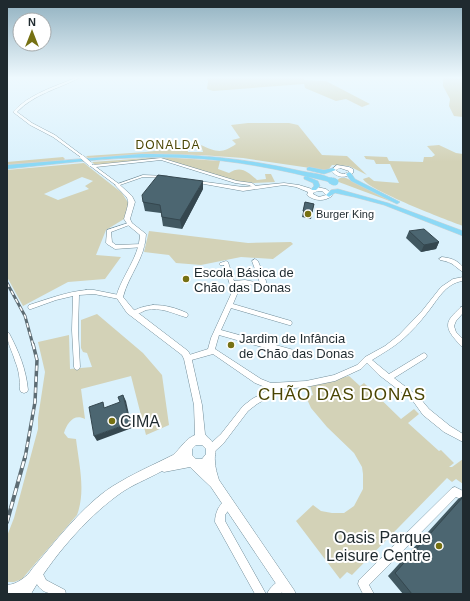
<svg xmlns="http://www.w3.org/2000/svg" width="470" height="601" viewBox="0 0 470 601" font-family="Helvetica,sans-serif">
	<rect width="100%" height="100%" fill="#daf1fc"/>
	<!-- green -->
	<path fill="#d3d2b7" fill-rule="evenodd" d="M207 78H304V80L326 81 370 104 362 107 346 99 336 101 305 88 304 84 213 91 207 89 208 81Z
		M444 78 460 79 463 78V117L454 116 449 106 450 99 443 86V80Z
		M248 123H289L298 125 322 155 347 156 367 175 349 166 332 165 328 170H324L243 158 201 155 149 154 88 158 86 156 146 152 187 147 188 152H203L201 145C216 152 222 154 236 144L232 140 240 138 231 125Z
		M439 145 456 153 463 154V226C447 220 368 190 363 179L369 177 374 181 399 183 390 164H376L374 160 366 159 364 156 387 157 389 161 423 162 424 157H432L435 155 427 146Z
		M63 157 65 159 63 161 7 166V162Z
		M162 157 220 161 218 169 229 173C241 165 248 172 257 180L266 179 265 174H271L275 182 254 183 233 181 162 159 95 165 92 162Z
		M84 163 122 193 129 204 124 219 106 230 96 255 121 257 105 279 68 282 23 306 7 277V170ZM82 177 93 181 85 186 89 189 58 200 44 194Z
		M340 178H346L395 203 336 181Z
		M149 231 248 243 291 242 293 244 273 259 241 257 201 265 176 263 169 255 144 252Z
		M97 314 143 353 162 375 169 425 146 435 131 376 81 389 85 419C74 413 67 423 64 433L68 438 76 439C79 464 86 491 77 515L22 579 14 582H8L7 536 14 518 38 429V418L45 372 38 342 69 335 70 369 92 367 87 353 83 352 81 348V320Z
		M349 376 360 386 364 383 401 419 414 409 419 414 408 423 439 451 441 450 454 463 449 467H452L463 459V484L456 479 452 482 447 478 352 575 347 572 340 579 296 521 313 505 321 511 332 513H344L354 506 363 489V474L362 467 354 453 327 427 311 408 306 397 313 395 310 385Z"/>
	<g fill="none" stroke-linecap="round" stroke-linejoin="round">
		<!-- minor casing -->
		<g stroke="#738e9a" stroke-width="1">
			<path id="minor" d="M75 78H79C58 89 34 94 17 112L32 123 55 135 83 156V158H82L53 137 30 125 13 112C29 94 54 87 75 78Z
				M161 158 237 181 252 183 257 187 255 188 249 185 235 183 161 160 96 167 119 184V185L117 186 89 165 91 164 93 165Z
				M128 223H130L132 224 111 232 112 242 116 245 142 244 145 246 144 247 115 249 107 244 106 243 107 230Z
				M442 257C451 258 457 260 463 267V272C452 265 455 263 440 260L439 259Z
				M255 259 258 261 266 281V284L281 290 287 289 290 291 289 292C276 296 272 289 261 288L260 287C252 284 244 283 236 284L238 292 233 304 291 321 292 323 291 325H289L231 308 221 330 301 352 303 353 304 355 303 357 301 358 219 335 215 349 261 379 271 383 306 381 334 375 357 365 365 357 385 346 399 335 422 311 441 287 453 279 463 277V281C445 283 437 301 427 313 420 322 412 331 403 339 394 347 383 353 372 360L389 374 422 354 424 353 426 354 427 356 426 358 394 378 419 397 429 409 450 426 463 434V442L444 432 423 415 413 401 379 375 367 363 361 369 335 381 306 387 283 389 257 404 248 411 223 444 214 452 211 453 208 452 207 449 208 446 221 434 243 406 252 399 270 389 255 383 213 354 188 361 186 360 185 358 186 356 208 349 211 338 232 292 224 265H220L219 264 220 263 226 261 228 262 234 281 245 280 260 283 252 261Z
				M86 290H94L119 295 122 297 119 299 94 294 79 295 78 330 80 367 79 369 77 370 75 369 74 367 72 330 73 296 56 300 31 309H29L28 307 29 305C48 299 66 292 86 290Z
				M153 305C166 305 176 308 187 313L188 315 187 317H185C172 313 161 307 146 310 142 312 138 314 134 315H132L131 313C136 308 146 306 153 305Z
				M461 307H463V313L456 321 454 326 456 332 463 339V347C459 345 457 341 454 338 442 323 450 318 461 307Z
				M7 332 9 333C19 352 26 369 28 390L27 392 24 393 21 392 20 390C20 380 19 370 15 361 12 350 7 344 7 332Z
				M455 487 463 491V500L456 497 369 585 374 594H363L358 584 359 580 452 488Z
				M228 499 231 501 233 504 225 515V521L266 594H255L215 522C215 513 219 503 228 499Z
				M37 569 41 570 46 580 65 590 66 594C46 594 40 594 32 574L33 570Z
				M283 579 287 580 288 584 287 588 280 594H267C269 588 277 581 283 579Z"/>
		</g>
		<!-- tertiary casing -->
		<g stroke="#738e9a" stroke-width="1">
			<path id="tertiary" d="M337 165 349 167 353 169V173C346 179 336 178 331 170ZM340 168 349 171V172C344 175 339 174 336 170Z
				M143 175 167 176 169 177 167 178 143 177 120 185 132 196 135 202 130 219 132 223 146 234C145 259 129 274 123 297L133 309 188 351 191 356 202 405 205 434C207 438 211 439 213 443 218 451 214 454 215 461 215 467 217 474 219 480L294 590 296 594H283L211 487 190 467 164 472 162 471C148 479 131 485 118 495 85 519 51 559 31 594H7V585C16 585 28 576 32 569 55 542 83 505 113 486 132 474 153 465 173 455 181 448 185 439 195 435L194 405 184 359 182 355 127 313 116 297C122 275 139 258 140 235L128 225 124 219C131 195 130 202 115 185ZM196 445H202L206 449V454L202 459H196L192 455V449Z
				M191 180 243 187 284 183 299 185 312 189 317 187 326 189 331 193 332 196C324 202 314 201 307 195L308 192 296 187 284 185 243 191 193 182H191ZM318 191H322L326 195 319 197 313 194V193Z"/>
		</g>
		<!-- primary casing -->
		<g stroke="#d2d4d5" stroke-width="1">
			<path id="primary" d="M141 154C195 153 248 159 301 171 311 173 326 174 333 180L330 182C283 170 235 160 186 158 126 155 67 163 7 169V165Z
				M309 167 324 170 333 168 336 170 324 174 307 170V168Z
				M349 172 351 173 355 179 400 202 397 204 351 181 346 174Z
				M306 176 318 181 320 186 316 190H312L311 189 314 186 313 183 304 179V177Z
				M338 189 388 203 463 231V236L384 205 354 197 335 193 329 197 326 195 331 190Z"/>
		</g>
		<!-- minor -->
		<use href="#minor" fill="#fff" fill-rule="evenodd"/>
		<!-- tertiary -->
		<use href="#tertiary" fill="#fff" fill-rule="evenodd"/>
		<!-- primary -->
		<use href="#primary" fill="#8cd9f6" fill-rule="evenodd"/>
		<!-- rail-far2 casing -->
		<g stroke="#5d6c73" stroke-width="3">
			<path id="rail-far2" d="M7 283 25 316 33 345"/>
		</g>
		<!-- rail-far1 casing -->
		<g stroke="#5d6c73" stroke-width="3.5">
			<path id="rail-far1" d="M25 458 35 402 37 360 33 344"/>
		</g>
		<!-- rail casing -->
		<g stroke="#5d6c73" stroke-width="4">
			<path id="rail" d="M7 522 25 457"/>
		</g>
		<!-- rail-far2 -->
		<use href="#rail-far2" stroke="#fff" stroke-width="1.5" stroke-dasharray="4.5" stroke-linecap="butt"/>
		<!-- rail-far1 -->
		<use href="#rail-far1" stroke="#fff" stroke-width="2" stroke-dasharray="5.5" stroke-linecap="butt"/>
		<!-- rail -->
		<use href="#rail" stroke="#fff" stroke-width="2.5" stroke-dasharray="7" stroke-linecap="butt"/>
		<!-- minor-bridge casing -->
		<g stroke="#738e9a" stroke-width="4.5" stroke-linecap="butt">
			<path id="minor-bridge" d="M82 157 90 164"/>
		</g>
		<!-- primary-bridge-far1 casing -->
		<g stroke="#d2d4d5" stroke-width="6" stroke-linecap="butt">
			<path id="primary-bridge-far1" d="M330 180 334 182"/>
		</g>
		<!-- primary-bridge casing -->
		<g stroke="#d2d4d5" stroke-width="8" stroke-linecap="butt">
			<path id="primary-bridge" d="M332 181 335 182"/>
		</g>
		<!-- minor-bridge -->
		<use href="#minor-bridge" stroke="#fff" stroke-width="4"/>
		<!-- primary-bridge-far1 -->
		<use href="#primary-bridge-far1" stroke="#8cd9f6" stroke-width="5.5"/>
		<!-- primary-bridge -->
		<use href="#primary-bridge" stroke="#8cd9f6" stroke-width="7"/>
	</g>
	<!-- wall -->
	<path fill="#415861" d="M203 189 182 229 163 226 161 213 145 211 143 202Z
		M305 202 314 204 311 219 302 217Z
		M409 231 439 242 436 249 421 252 406 238Z
		M463 496V594H403L388 576 458 499Z"/>
	<!-- shaded-wall -->
	<path fill="#35474f" d="M203 181V189L182 229 180 220Z
		M439 242 436 249 421 252 424 245Z
		M123 395 126 401 132 428 97 441 94 436 130 423Z"/>
	<!-- building -->
	<path fill="#4c6671" stroke="#35474f" d="M158 175 203 181 180 220 162 217 160 205 143 202 142 195Z
		M305 202 314 204 312 212 303 211Z
		M424 229 439 242 424 245 409 231Z
		M123 395 130 423 94 436 89 407 103 402 104 408 120 402 118 397Z
		M463 497V594H412L395 573Z"/>
	<!-- sky -->
	<linearGradient id="sky" x2="0" y2="1"><stop stop-color="#91b1c0"/><stop offset="0.48" stop-color="#eef9fe"/><stop offset="1" stop-color="#eef9fe" stop-opacity="0"/></linearGradient>
	<rect width="470" height="162" fill="url(#sky)"/>
	<!-- markers -->
	<g fill="#767113" stroke="#fff" stroke-width="1.5">
		<circle cx="308" cy="214" r="4"/>
		<circle cx="186" cy="279" r="4"/>
		<circle cx="231" cy="345" r="4"/>
		<circle cx="112" cy="421" r="4"/>
		<circle cx="439" cy="546" r="4"/>
	</g>
	<g text-anchor="middle" dominant-baseline="central" stroke-width="4" stroke-linejoin="round" paint-order="stroke">
		<!-- far-poi labels -->
		<g font-size="11" fill="#1f2a2f" stroke="#fff" text-anchor="start">
			<text x="316" y="214">Burger King</text>
		</g>
		<!-- far-neighbourhood labels -->
		<g font-size="12" letter-spacing="1" fill="#494502" stroke="#fff">
			<text x="168" y="145">DONALDA</text>
		</g>
		<!-- poi labels -->
		<g font-size="13" fill="#1f2a2f" stroke="#fff" text-anchor="start">
			<text x="194" y="272">Escola Básica de<tspan x="194" dy="15">Chão das Donas</tspan></text>
			<text x="239" y="338">Jardim de Infância<tspan x="239" dy="15">de Chão das Donas</tspan></text>
		</g>
		<!-- near-poi labels -->
		<g font-size="16" fill="#1f2a2f" stroke="#fff" text-anchor="start">
			<text x="120" y="421">CIMA</text>
			<text x="431" y="537" text-anchor="end">Oasis Parque<tspan x="431" dy="18">Leisure Centre</tspan></text>
		</g>
		<!-- near-neighbourhood labels -->
		<g font-size="17" letter-spacing="1" fill="#494502" stroke="#fff">
			<text x="342" y="394">CHÃO DAS DONAS</text>
		</g>
	</g>
	<!-- border -->
	<rect width="470" height="601" fill="none" stroke="#1f2a2f" stroke-width="16"/>
	<!-- north arrow -->
	<g transform="translate(32 32)"><circle r="19" fill="#ffffff" stroke="#a5aaac"/>
	<path d="M0-3L7 15L0 10L-7 15Z" fill="#767113"/>
	<text y="-6" font-size="11" font-weight="bold" text-anchor="middle" fill="#1f2a2f">N</text>
	</g>
</svg>
